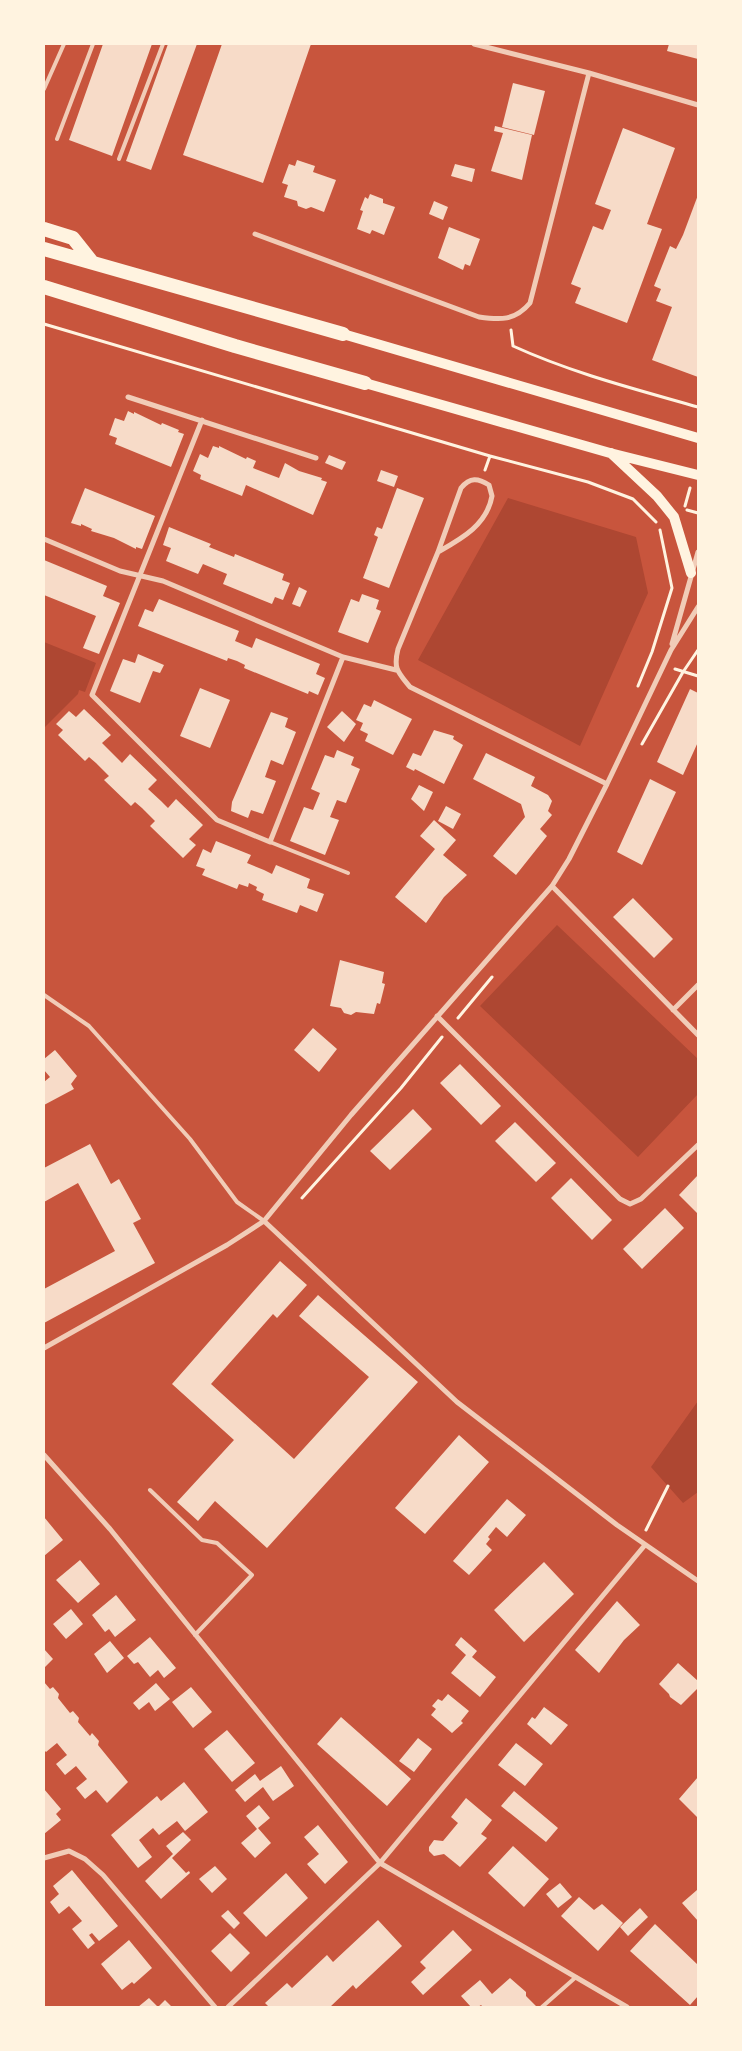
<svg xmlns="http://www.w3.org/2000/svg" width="742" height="2051" viewBox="0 0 742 2051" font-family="Roboto,sans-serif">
	<rect width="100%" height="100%" fill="#c8553d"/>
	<!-- green -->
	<path fill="#ae4732" d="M508 498 636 537 648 593 580 746 418 660Z
		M44 642 96 663 85 692 79 690 78 694 44 728Z
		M557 925 698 1059V1094L638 1157 480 1006Z
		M698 1401V1492L683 1503 651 1467Z"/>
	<!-- building -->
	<path fill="#f7dbc8" d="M103 44H152L112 156 69 140Z
		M168 44H197L151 170 126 161Z
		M222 44H311L263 183 183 155Z
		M669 44H698V59L667 51Z
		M513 83 545 91 534 135 502 127Z
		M495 126 532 135 522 180 491 171 503 133 494 131Z
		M623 128 675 148 647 224 662 229 627 323 575 303 581 288 571 284 593 226 603 230 611 210 595 204Z
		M297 160 315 166 313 172 336 180 324 212 311 207 306 209 298 206 297 201 284 197 288 185 282 183 289 164 295 166Z
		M455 164 475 169 472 182 451 176Z
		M370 194 383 199V203L395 207 384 235 372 230 370 234 357 229 363 211 360 210 365 197 368 199Z
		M698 195V377L652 360 672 307 656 301 661 289 654 286 670 246 676 249 683 235Z
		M434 201 448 207 443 220 429 214Z
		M449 227 480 239 470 266 465 264 463 270 438 258Z
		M128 411 134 414V412L161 425 162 423 179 430 178 432 184 434 171 467 115 444 117 438 109 435 115 418 124 421Z
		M213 446 219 448V446L246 459 247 457 256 461 253 468 279 478 285 463 299 471 322 478 321 480 327 482 313 515 246 485 242 496 200 479 201 475 193 471 200 454 208 458Z
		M329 455 346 462 342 470 325 463Z
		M381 470 398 476 394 487 377 481Z
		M85 488 155 516 142 549 136 547V549L114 538 91 531 92 529 81 524V526L71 523Z
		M397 488 424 498 389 588 363 578 378 537 374 535 377 527 382 529Z
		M169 527 211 544 209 547 234 557 235 554 284 574 282 580 290 583 283 600 275 597 272 604 223 584 227 574 203 564 198 574 166 561 171 548 163 545Z
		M44 560 107 586 103 596 120 603 99 654 83 648 96 616 44 595Z
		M299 587 307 591 300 607 292 604Z
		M362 594 379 600 376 609 381 611 368 643 338 632 351 599 359 602Z
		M159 599 239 631 235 641 252 648 256 638 320 664 316 674 325 678 318 695 309 691 308 694 244 668 245 665 237 661 228 658 227 661 138 626 145 609 153 612Z
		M138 654 164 665 160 673 153 671 140 703 110 691 123 659 135 663Z
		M200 688 230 700 210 748 180 736Z
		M690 689 698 693V742L683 775 657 762Z
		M374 700 412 719 393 755 365 741 368 734 360 730 363 723 356 720 364 704 371 707Z
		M84 709 111 735 102 743 122 763 130 754 157 780 148 789 161 801 168 808 176 799 203 825 189 839 196 845 183 858 150 826 155 821 142 808 135 802 131 806 104 780 109 776 96 763 89 757 85 761 58 735 63 730 56 724 69 711 76 717Z
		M342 711 356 724 344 742 327 727Z
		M271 712 288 718 285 727 296 732 283 765 271 760 265 777 276 781 263 814 251 810 248 818 231 811 232 802Z
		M434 730 454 736 453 739 463 745 444 784 415 769 414 771 406 767 413 753 421 756Z
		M337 750 354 757 351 765 360 769 346 803 337 800 330 817 339 820 325 855 290 841 304 807 313 810 320 793 311 789 325 755 334 758Z
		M486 753 535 777 531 786 548 795 552 801 548 811 552 815 540 829 547 836 516 875 493 856 525 817 521 804 473 779Z
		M650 779 676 792 642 865 617 852Z
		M419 785 433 792 424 811 411 799Z
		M446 806 461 814 453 829 438 821Z
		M434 820 456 840 443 855 467 875 444 897 426 923 395 897 435 849 420 836Z
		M216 841 251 855 247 863 264 870 272 874 276 865 310 879 307 888 324 894 317 912 300 905 297 913 262 900 264 894 256 890 257 887 249 883 248 887 239 884 237 889 202 875 205 869 196 866 203 849 211 853Z
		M633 898 673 939 654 958 613 917Z
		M340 960 384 972 382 983 385 984 380 1004 377 1003 374 1014 356 1012 351 1015 344 1013 341 1008 330 1006Z
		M313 1028 337 1049 319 1072 294 1050Z
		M55 1050 77 1076 71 1084 74 1089 44 1105V1082L50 1077 44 1070V1059Z
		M460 1064 501 1106 481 1125 440 1083Z
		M413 1109 432 1129 390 1170 370 1151Z
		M515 1122 556 1163 536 1182 495 1141Z
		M90 1144 111 1184 119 1179 141 1219 133 1223 155 1263 44 1323V1289L115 1251 78 1183 44 1202V1168Z
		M698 1175V1214L679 1195Z
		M571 1178 612 1220 592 1240 551 1198Z
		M665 1208 684 1228 642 1269 623 1249Z
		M280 1261 307 1285 277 1318 273 1314 211 1384 294 1459 369 1377 299 1316 318 1295 418 1382 267 1548 215 1501 198 1521 177 1502 234 1440 172 1384Z
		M459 1435 489 1462 425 1534 395 1508Z
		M507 1499 526 1515 507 1537 496 1527 488 1537 490 1539 486 1544 492 1550 469 1575 453 1561Z
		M44 1517 63 1540 44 1556Z
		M80 1560 100 1584 78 1603 56 1580Z
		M544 1562 574 1594 524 1642 494 1610Z
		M116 1595 136 1620 115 1637 109 1629 105 1632 92 1615Z
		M617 1601 640 1625 624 1640 599 1673 575 1650Z
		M71 1609 83 1624 66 1639 53 1624Z
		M150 1637 176 1668 164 1678 158 1670 150 1677 138 1662 134 1664 127 1656Z
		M461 1637 477 1651 472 1657 496 1677 480 1697 451 1673 466 1655 455 1645Z
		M110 1641 124 1658 107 1673 94 1654Z
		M44 1649 53 1659 44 1668Z
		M678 1663 698 1681V1688L681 1705 670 1697 669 1694 659 1684Z
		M44 1682 50 1689 53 1687 59 1694 58 1698 70 1713 73 1711 79 1718 78 1722 90 1736 92 1733 99 1741 98 1745 128 1782 107 1803 96 1790 85 1799 76 1788 87 1779 76 1766 65 1775 56 1764 67 1755 57 1743 46 1752 44 1750Z
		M156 1683 170 1699 155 1711 149 1702 139 1710 133 1703Z
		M191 1687 212 1712 193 1728 172 1702Z
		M448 1694 469 1711 461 1721 463 1723 452 1733 431 1715 436 1709 432 1706 438 1699 442 1701Z
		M544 1707 568 1725 551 1745 527 1724 532 1717 535 1719Z
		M341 1717 411 1779 387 1806 317 1744Z
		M227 1730 255 1763 232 1782 204 1749Z
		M418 1738 432 1749 414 1772 399 1761Z
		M516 1743 543 1764 525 1786 498 1765Z
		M281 1766 294 1786 273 1801 263 1787 245 1802 235 1790 255 1774 260 1781Z
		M698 1777V1818L679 1799Z
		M184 1782 208 1812 185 1831 177 1821 159 1835 153 1828 139 1840 152 1857 138 1868 111 1835 157 1796 161 1801Z
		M44 1789 61 1809 56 1814 61 1820 44 1834Z
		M514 1791 558 1828 546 1842 501 1806Z
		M466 1798 492 1820 481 1834 487 1838 460 1867 444 1854 434 1856 429 1851V1847L434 1840 443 1841 458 1823 451 1817Z
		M259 1805 270 1818 258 1828 271 1843 255 1858 241 1843 257 1829 246 1816Z
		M318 1825 348 1862 325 1884 307 1864 319 1854 304 1837Z
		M183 1832 191 1840 172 1858 186 1873 189 1871 190 1873 161 1899 145 1881 173 1854 166 1846Z
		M513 1846 549 1879 524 1907 488 1873Z
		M215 1866 227 1879 212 1893 199 1879Z
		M72 1870 118 1926 99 1941 92 1933 89 1935 95 1943 88 1949 72 1929 82 1921 69 1906 59 1914 50 1902 59 1894 53 1886Z
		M286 1873 308 1898 266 1937 243 1913Z
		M560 1883 572 1897 558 1908 546 1894Z
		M697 1890 698 1892V1921L682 1903Z
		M579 1897 594 1910 602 1904 623 1923 598 1951 561 1916Z
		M640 1908 648 1917 628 1936 620 1927Z
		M228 1910 240 1923 234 1929 221 1916Z
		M378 1920 402 1946 356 1989 353 1985 330 2007H269L265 2003 287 1983 292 1988 327 1955 333 1962Z
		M655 1924 698 1965V1996L690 2005 630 1951Z
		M453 1930 472 1950 423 1995 411 1982 426 1968 420 1962Z
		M230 1933 250 1953 231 1972 211 1951Z
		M129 1940 152 1968 134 1984 132 1982 122 1990 101 1964Z
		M510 1978 526 1992V1996L537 2007H483L481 2005 478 2007H471L461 1996 480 1980 492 1994Z
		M149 1998 158 2007 165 2000 172 2007H138Z"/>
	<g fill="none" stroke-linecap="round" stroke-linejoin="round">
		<!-- path -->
		<path stroke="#fff3e0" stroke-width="3" d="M44 324 490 456 485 470
			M511 330 513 346C572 373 635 389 698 407
			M490 456 588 482 633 499 656 522
			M685 506 690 488
			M687 510 698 513
			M675 669 698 676
			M638 686 652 652 672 588 660 530
			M642 744 683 672 698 650
			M458 1018 492 977
			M302 1198 401 1088 442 1037
			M646 1530 668 1486"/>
		<!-- service -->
		<path stroke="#f1ccb7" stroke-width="4" d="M44 89 64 44
			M57 139 93 44
			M119 159 163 44
			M270 842 348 873
			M44 995 89 1026 190 1139 237 1202 264 1221
			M150 1490 202 1540 217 1543 252 1575 195 1635
			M542 2007 576 1977"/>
		<!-- minor -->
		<path stroke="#f1ccb7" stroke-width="5" d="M474 44 589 73 698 105
			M255 234 479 317C500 320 515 321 530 303L589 73
			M128 397 316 458
			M202 420 92 695 217 820 270 842 343 657
			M44 539 120 571 163 581 343 657 396 670
			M438 552 461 488C470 477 478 478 489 485L492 496C487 525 461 539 438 552L398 649C393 669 398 672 410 687L607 784
			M672 644 698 552
			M552 886 698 1035
			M673 1010 698 985
			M437 1016 620 1199 630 1204 641 1199 698 1145
			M264 1221 457 1402 617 1525 698 1581
			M44 1348 227 1245 264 1221 351 1115 552 886 569 859 607 784 671 650 698 607
			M44 1455 110 1529 380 1863 627 2007
			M44 1858 69 1851 85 1859 103 1875 215 2007
			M228 2007 380 1863 645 1545"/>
		<!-- secondary -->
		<path stroke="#fff3e0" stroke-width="10" d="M343 334 698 438
			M365 383 610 453 698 475
			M611 453 657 496 674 517 691 573"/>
		<!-- trunk -->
		<path stroke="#fff3e0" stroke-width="14" d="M44 229 73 238 92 262
			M44 249 343 334
			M44 287 235 346 365 383"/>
	</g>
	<!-- border -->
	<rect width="742" height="2051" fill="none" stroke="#fff3e0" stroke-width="90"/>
</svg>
